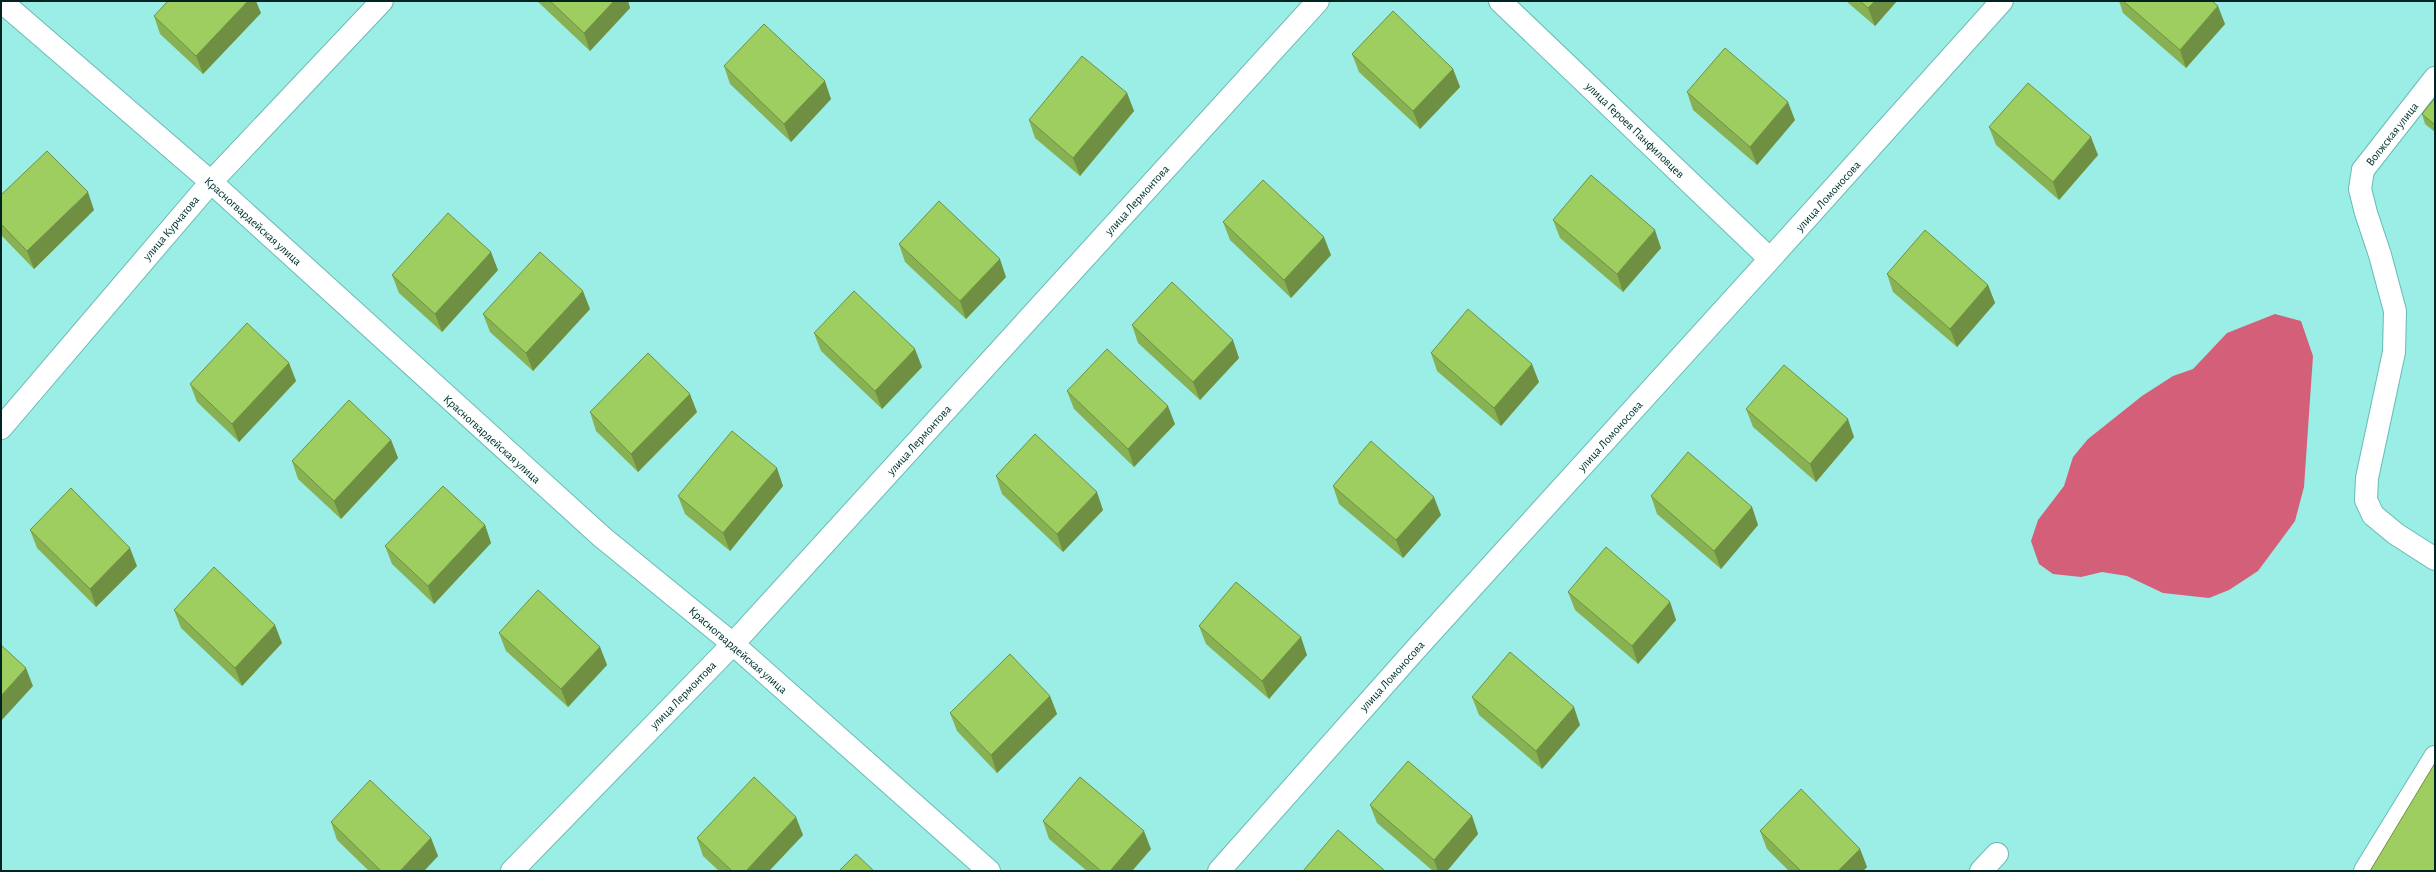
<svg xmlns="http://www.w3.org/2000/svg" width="2436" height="872" viewBox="0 0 2436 872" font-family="'Alegreya Sans',sans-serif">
	<rect width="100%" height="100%" fill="#9aeee6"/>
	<!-- water -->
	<path fill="#d45f79" d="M2275 314 2301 321 2313 356 2304 487 2295 521 2258 571 2229 590 2209 598 2163 593 2127 576 2102 572 2081 577 2053 574 2039 564 2031 541 2038 520 2064 486 2073 457 2088 439 2142 396 2173 376 2193 369 2227 333Z"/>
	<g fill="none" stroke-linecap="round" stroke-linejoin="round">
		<!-- lane casing -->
		<g stroke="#68bbb5" stroke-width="24">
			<path id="lane" d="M2363 170 2360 189 2366 213 2380 255 2395 311 2394 352 2367 478 2366 500 2373 515 2396 534 2435 559
				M2365 871 2435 757"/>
		</g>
		<!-- street casing -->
		<g stroke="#68bbb5" stroke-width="24">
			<path id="street" d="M1 1 211 182 602 537 733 644 989 871
				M1500 1 1770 259
				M2363 170 2435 78
				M1 428 211 182 382 1
				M512 871 733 644 1318 1
				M1219 871 1415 650 1770 259 2002 1
				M1981 871 1997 854"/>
		</g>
		<!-- lane -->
		<use href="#lane" stroke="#fff" stroke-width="22"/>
		<!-- street -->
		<use href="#street" stroke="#fff" stroke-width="22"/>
	</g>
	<!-- wall -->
	<path fill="#88b153" d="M537 1H628L630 8 590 51Z
		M1846 1H1897L1875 26Z
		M2119 1H2212L2225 24 2186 68 2123 13Z
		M261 13 203 74 160 34 154 16Z
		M1352 54 1453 69 1460 87 1420 129 1359 72Z
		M724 66 831 99 791 142 730 84Z
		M1687 92 1795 120 1757 165 1693 110Z
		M1127 93 1134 111 1080 176 1035 138 1029 120Z
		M2435 98V132L2425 124 2422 114Z
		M1989 127 2098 155 2059 200 1996 145Z
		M1 195 94 210 34 269 1 235Z
		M1553 220 1661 248 1623 292 1560 238Z
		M1223 222 1331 255 1291 298 1230 240Z
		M899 244 1006 277 966 319 905 262Z
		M498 270 442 332 399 293 392 275Z
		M1887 274 1988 285 1995 303 1957 347 1893 292Z
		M590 309 533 371 490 332 483 314Z
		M1132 325 1239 358 1200 400 1138 343Z
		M814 333 922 367 882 409 821 351Z
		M1431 353 1539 382 1501 426 1437 371Z
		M289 363 296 381 239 442 197 402 190 384Z
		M1067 391 1175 424 1134 467 1074 409Z
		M1746 409 1854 437 1816 482 1753 427Z
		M590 412H697L638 472 596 431Z
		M391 440 398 458 341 519 298 479 292 461Z
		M996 476 1103 510 1063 552 1002 494Z
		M783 486 730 551 685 514 678 496Z
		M1333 486 1441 515 1403 558 1339 504Z
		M1651 496 1752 507 1758 525 1721 569 1657 514Z
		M485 525 491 543 434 604 392 564 385 546Z
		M30 530 137 566 96 607 37 548Z
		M1568 592 1670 602 1676 620 1638 664 1575 610Z
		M174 610 282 643 242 686 181 628Z
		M1199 626 1307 655 1269 699 1206 644Z
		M499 633 600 647 607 665 568 707 506 651Z
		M1050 696 1057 714 997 773 957 731 950 713Z
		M1472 697 1580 725 1542 769 1479 715Z
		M1370 805 1472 816 1478 834 1447 871H1433L1377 823Z
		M1043 821 1151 849 1132 871H1087L1049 839Z
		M331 822 431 838 438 856 424 871H369L337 840Z
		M1760 831 1860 849 1867 867 1863 871H1789L1767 849Z
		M803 835 769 871H719L703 856 697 838Z"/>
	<!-- shaded-wall -->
	<path fill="#6f9043" d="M248 1H256L261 13 203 74 196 56Z
		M614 1H628L630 8 590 51 584 33Z
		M1875 1H1897L1875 26 1868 8Z
		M2218 6 2225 24 2186 68 2180 50Z
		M1453 69 1460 87 1420 129 1413 111Z
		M825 81 831 99 791 142 784 124Z
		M1127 93 1134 111 1080 176 1073 158Z
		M1788 102 1795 120 1757 165 1750 147Z
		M2091 137 2098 155 2059 200 2053 182Z
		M88 192 94 210 34 269 27 251Z
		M1655 230 1661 248 1623 292 1617 274Z
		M1324 237 1331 255 1291 298 1284 280Z
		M491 252 498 270 442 332 435 314Z
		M1000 259 1006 277 966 319 960 301Z
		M1988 285 1995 303 1957 347 1950 329Z
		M583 291 590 309 533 371 526 353Z
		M1233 340 1239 358 1200 400 1193 382Z
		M915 349 922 367 882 409 875 391Z
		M289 363 296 381 239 442 232 424Z
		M1532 364 1539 382 1501 426 1494 408Z
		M690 394 697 412 638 472 631 454Z
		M1168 406 1175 424 1134 467 1128 449Z
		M1848 419 1854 437 1816 482 1810 464Z
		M391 440 398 458 341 519 334 501Z
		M777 468 783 486 730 551 723 533Z
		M1097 492 1103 510 1063 552 1057 534Z
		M1434 497 1441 515 1403 558 1396 540Z
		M1752 507 1758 525 1721 569 1714 551Z
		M485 525 491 543 434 604 428 586Z
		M130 548 137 566 96 607 90 589Z
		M1670 602 1676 620 1638 664 1632 646Z
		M275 625 282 643 242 686 235 668Z
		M1301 637 1307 655 1269 699 1262 681Z
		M600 647 607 665 568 707 561 689Z
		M26 668 33 686 1 721V696Z
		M1050 696 1057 714 997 773 991 755Z
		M1574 707 1580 725 1542 769 1536 751Z
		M1472 816 1478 834 1447 871H1438L1434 860Z
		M796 817 803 835 769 871H746Z
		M1144 831 1151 849 1132 871H1110Z
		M431 838 438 856 424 871H400Z
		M1860 849 1867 867 1863 871H1838Z"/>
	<!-- building -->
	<path fill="#9ece60" stroke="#6f9043" d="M168 1H248L196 56 154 16Z
		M550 1H614L584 33Z
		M1860 1H1875L1868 8Z
		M2123 1H2212L2218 6 2180 50Z
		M1393 11 1453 69 1413 111 1352 54Z
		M764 24 825 81 784 124 724 66Z
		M1725 48 1788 102 1750 147 1687 92Z
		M1082 56 1127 93 1073 158 1029 120Z
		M2028 83 2091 137 2053 182 1989 127Z
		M2435 98V125L2422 114Z
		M47 151 88 192 27 251 1 224V195Z
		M1591 175 1655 230 1617 274 1553 220Z
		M1263 180 1324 237 1284 280 1223 222Z
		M939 201 1000 259 960 301 899 244Z
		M448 213 491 252 435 314 392 275Z
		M1925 230 1988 285 1950 329 1887 274Z
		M540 252 583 291 526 353 483 314Z
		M1172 282 1233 340 1193 382 1132 325Z
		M854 291 915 349 875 391 814 333Z
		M1468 309 1532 364 1494 408 1431 353Z
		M247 323 289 363 232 424 190 384Z
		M1107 349 1168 406 1128 449 1067 391Z
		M648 353 690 394 631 454 590 412Z
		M1784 365 1848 419 1810 464 1746 409Z
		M349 400 391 440 334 501 292 461Z
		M732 431 777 468 723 533 678 496Z
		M1035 434 1097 492 1057 534 996 476Z
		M1371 441 1434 497 1396 540 1333 486Z
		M1688 452 1752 507 1714 551 1651 496Z
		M443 486 485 525 428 586 385 546Z
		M71 488 130 548 90 589 30 530Z
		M1606 547 1670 602 1632 646 1568 592Z
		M214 567 275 625 235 668 174 610Z
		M1236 582 1301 637 1262 681 1199 626Z
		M538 590 600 647 561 689 499 633Z
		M1 645 26 668 1 696Z
		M1510 652 1574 707 1536 751 1472 697Z
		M1010 654 1050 696 991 755 950 713Z
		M1408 761 1472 816 1434 860 1370 805Z
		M2435 763V871H2370Z
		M754 777 796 817 746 871H732L697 838Z
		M1080 777 1144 831 1110 871H1101L1043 821Z
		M370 780 431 838 400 871H381L331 822Z
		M1801 789 1860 849 1838 871H1801L1760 831Z
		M1338 830 1385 871H1303Z
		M856 854 874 871H839Z"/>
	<g text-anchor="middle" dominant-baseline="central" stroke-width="3" stroke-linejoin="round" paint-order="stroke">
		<!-- street labels -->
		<g font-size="12" fill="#002421" stroke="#f7fffe">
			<text transform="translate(1635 130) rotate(44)">улица Героев Панфиловцев</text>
			<text transform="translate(2392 134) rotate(-52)">Волжская улица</text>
			<text transform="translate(1828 196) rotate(-48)">улица Ломоносова</text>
			<text transform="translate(1137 200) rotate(-48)">улица Лермонтова</text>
			<text transform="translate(253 221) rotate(42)">Красногвардейская улица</text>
			<text transform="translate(171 228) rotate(-50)">улица Курчатова</text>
			<text transform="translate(1610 436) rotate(-48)">улица Ломоносова</text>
			<text transform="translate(492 439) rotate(42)">Красногвардейская улица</text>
			<text transform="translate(919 440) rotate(-48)">улица Лермонтова</text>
			<text transform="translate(738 650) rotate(41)">Красногвардейская улица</text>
			<text transform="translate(1392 676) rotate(-48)">улица Ломоносова</text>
			<text transform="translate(683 695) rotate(-46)">улица Лермонтова</text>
		</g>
	</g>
	<!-- border -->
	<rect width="2436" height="872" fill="none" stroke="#002421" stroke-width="4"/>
</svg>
